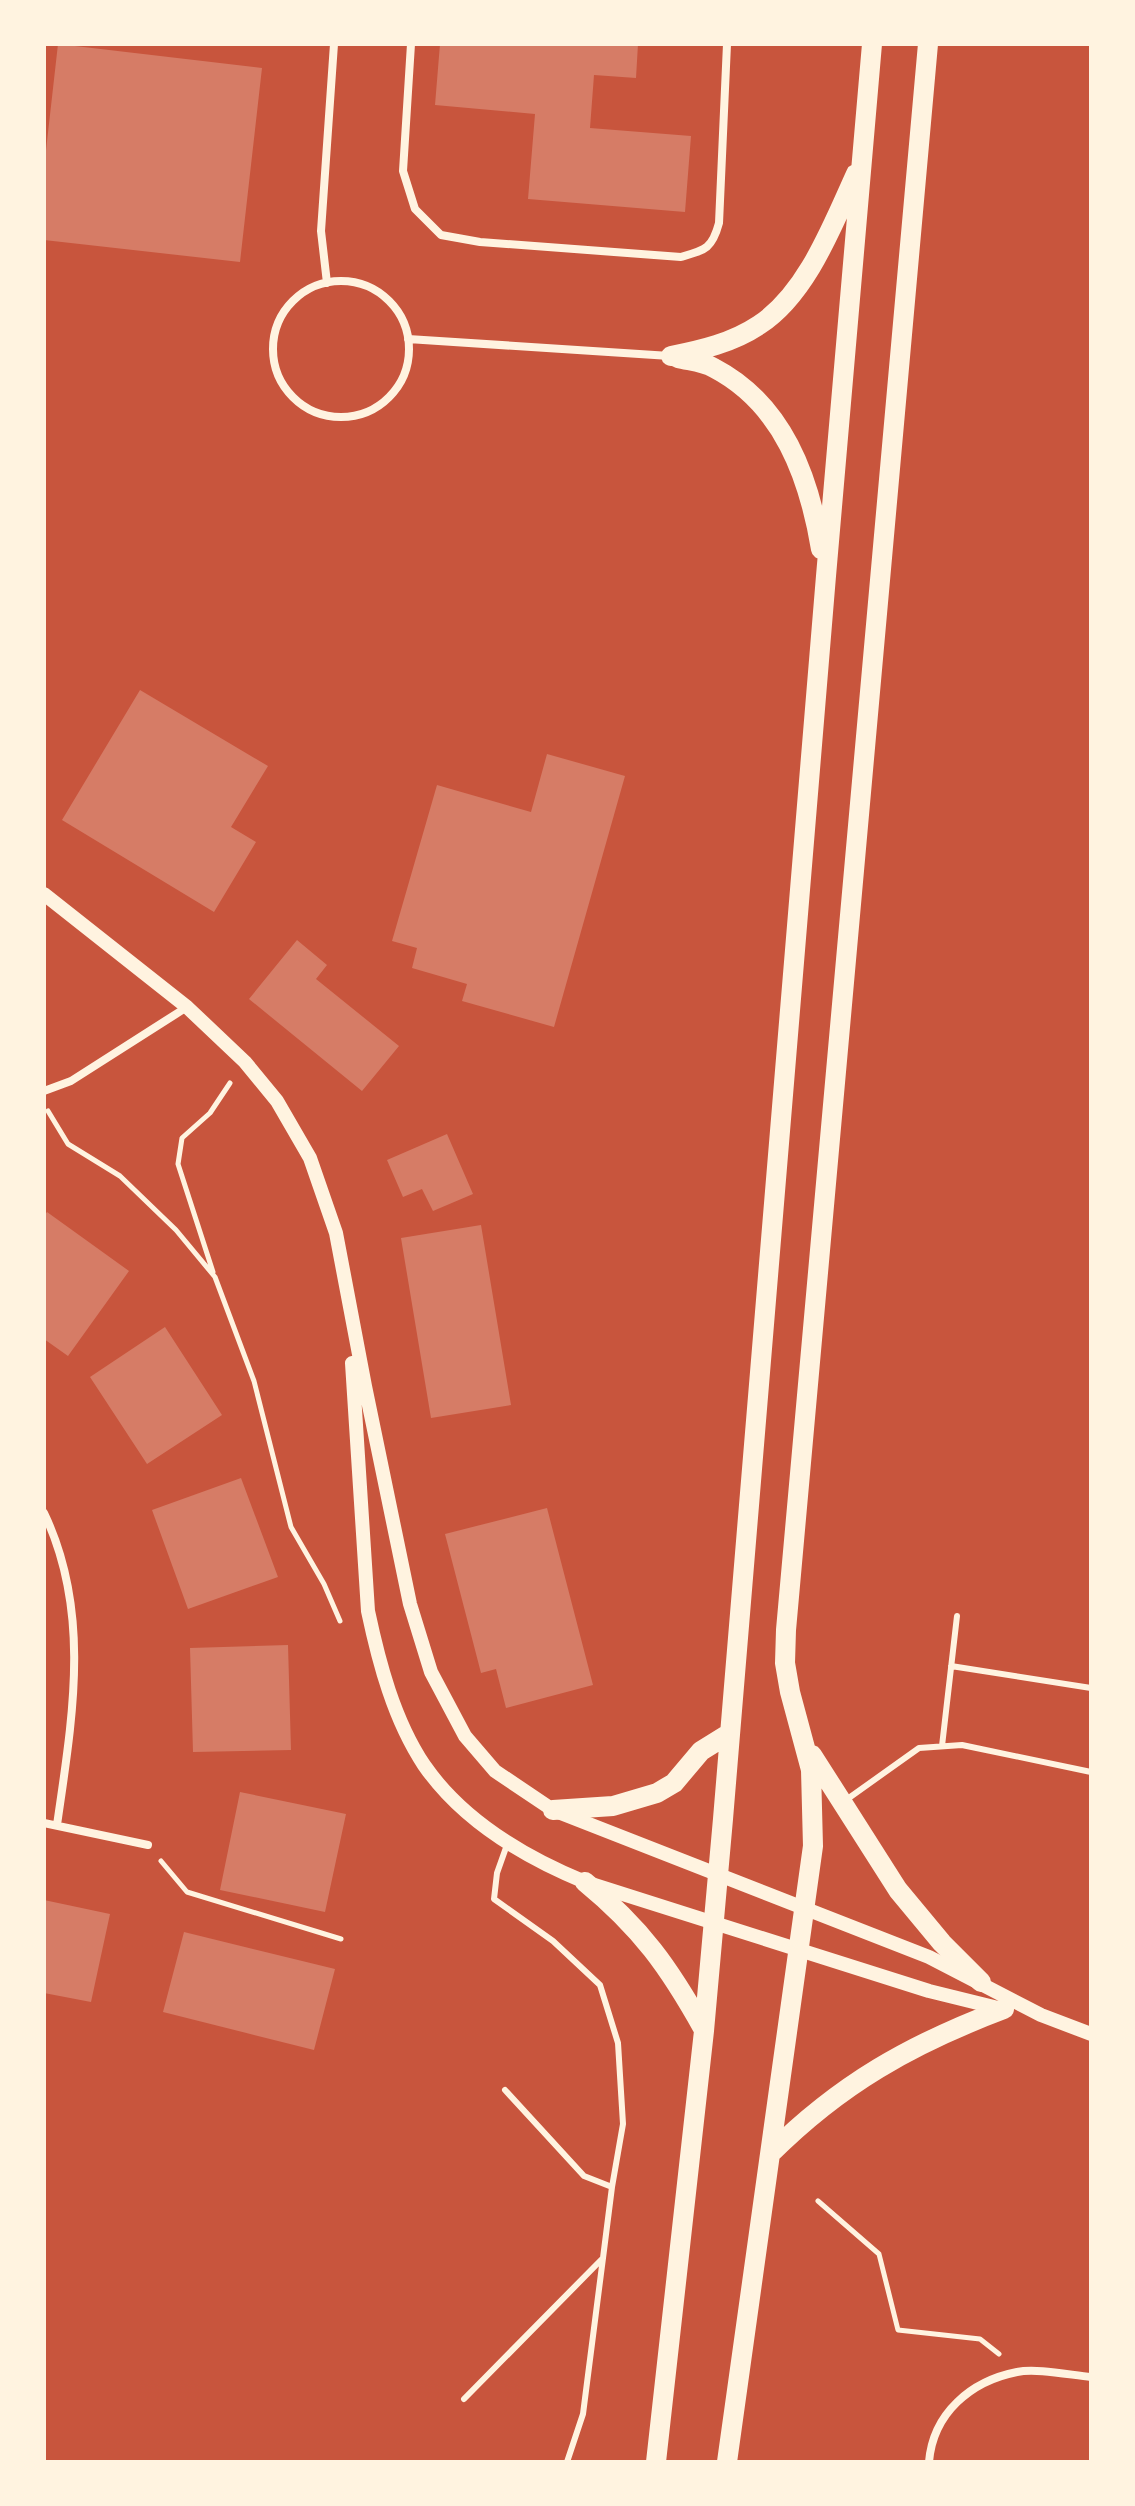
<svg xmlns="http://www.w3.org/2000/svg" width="1135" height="2506" viewBox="0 0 1135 2506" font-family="'Varela Round',sans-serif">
	<rect width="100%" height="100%" fill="#c8553d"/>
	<!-- building -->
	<path fill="#d67c66" d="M58 44 262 68 240 262 44 240V168Z
		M440 44H638L636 78 594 75 590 128 691 136 685 212 528 199 535 114 435 105Z
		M140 690 268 766 231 827 256 842 214 912 62 820Z
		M547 754 625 776 554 1027 462 1001 467 984 412 968 417 948 392 941 437 785 531 812Z
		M297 940 327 965 316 979 399 1046 362 1091 249 999Z
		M447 1134 473 1194 433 1211 422 1189 403 1197 387 1160Z
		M47 1212 129 1271 68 1356 44 1339V1216Z
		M481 1225 511 1405 431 1418 401 1238Z
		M165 1327 222 1415 147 1464 90 1377Z
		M241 1478 278 1577 188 1609 152 1510Z
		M547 1508 593 1685 506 1708 496 1669 481 1673 445 1534Z
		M288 1645 291 1750 193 1752 190 1648Z
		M240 1792 346 1814 325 1912 220 1890Z
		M44 1900 110 1914 91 2002 44 1993Z
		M184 1932 335 1969 314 2050 163 2012Z"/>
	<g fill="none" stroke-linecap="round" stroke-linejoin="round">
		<!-- path -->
		<path stroke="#fff3e0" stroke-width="5" d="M48 1111 68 1144 120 1176 176 1230 215 1277 254 1381 291 1527 324 1584 340 1621
			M213 1272 178 1164 182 1138 210 1113 230 1083
			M161 1861 187 1892 341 1939
			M818 2201 879 2254 898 2330 980 2339 999 2354"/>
		<!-- service -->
		<path stroke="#fff3e0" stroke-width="6" d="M951 1666 1091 1688
			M942 1746 957 1616
			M846 1800 919 1748 962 1745 1091 1772
			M505 2090 584 2176 612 2187 623 2124 618 2043 600 1985 553 1941 494 1899 497 1873 508 1842
			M464 2399 603 2258 612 2187
			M567 2462 583 2414 603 2258"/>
		<!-- minor -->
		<path stroke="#fff3e0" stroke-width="8" d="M411 44 403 171 415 209 441 235 480 242 681 257C705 250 712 249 719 223L727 44
			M273 349a68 68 0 1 1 136 0a68 68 0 1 1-136 0Z
			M327 283 321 231 334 44
			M408 339 670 356
			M44 1091 71 1081 187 1007
			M44 1513C92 1613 72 1720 57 1825
			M44 1823 148 1845
			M929 2462C933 2413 971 2381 1017 2372 1036 2368 1070 2375 1091 2377"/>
		<!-- tertiary -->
		<path stroke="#fff3e0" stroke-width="14" d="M44 894 187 1007 245 1062 277 1101 310 1158 336 1233 365 1386 410 1604 431 1672 465 1736 495 1771 553 1810 929 1957 1041 2015 1091 2034
			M352 1363 368 1611C379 1663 394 1720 424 1765 462 1820 524 1857 585 1882L929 1991 1002 2009"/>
		<!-- primary -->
		<path stroke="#fff3e0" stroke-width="20" d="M671 356C701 350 732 343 759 325 807 294 833 224 856 174
			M678 358C690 361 704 362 714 368 783 404 809 477 821 549
			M812 1755 898 1890 942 1943 981 1982
			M553 1810 613 1806 657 1793 674 1783 701 1751 730 1733
			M585 1882C641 1928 669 1967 704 2030
			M770 2154C840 2084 911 2044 1004 2009
			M656 2462 704 2031 723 1819 826 576 872 44
			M727 2462 813 1846 811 1770 790 1692 785 1663 786 1630 928 44"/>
	</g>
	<!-- border -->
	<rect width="1135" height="2506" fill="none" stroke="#fff3e0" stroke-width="92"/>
</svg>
